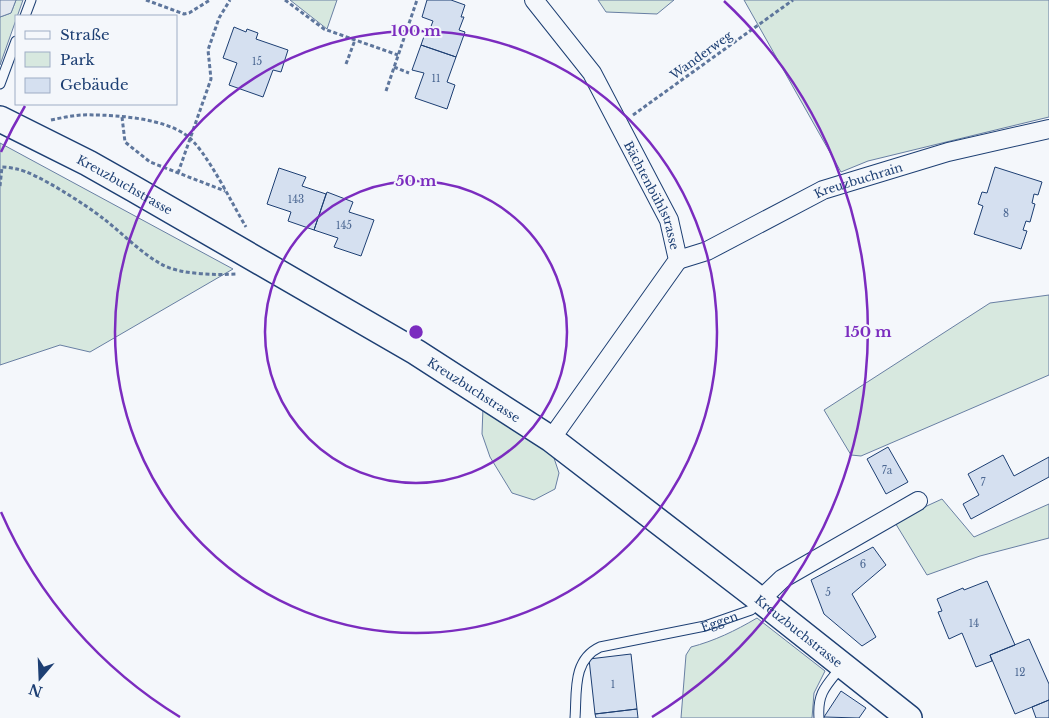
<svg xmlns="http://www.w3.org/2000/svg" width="1049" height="718" viewBox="0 0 1049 718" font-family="'Libre Baskerville',serif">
	<rect width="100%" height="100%" fill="#f4f7fb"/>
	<!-- green -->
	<path fill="#d7e8df" stroke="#687fa3" d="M16 0H23L0 65V17L11 13Z
		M290 0H337L327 29Z
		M598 0H674L657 14 606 12Z
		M744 0H1049V117L868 161 841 172Z
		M0 143 233 269 90 352 60 345 0 365Z
		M1049 295V375L861 456 851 455 824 410 990 303Z
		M483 407 553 455 559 473 555 489 534 500 512 493 490 457 482 434Z
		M942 499 974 537 1049 504V538L980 556 927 575 894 521Z
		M757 618 825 671 814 693 812 718H681L686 655 691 647C714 641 735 631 757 618Z"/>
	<!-- parking -->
	<path fill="#e3e8f0" stroke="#687fa3" d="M0 0H16L11 13 0 17Z"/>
	<!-- building -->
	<path fill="#d5e0f0" stroke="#1d3f73" d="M427 0H451L465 5 461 17H464L459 30 465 32 456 57 421 45 427 28 430 29 433 21 422 17Z
		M234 27 246 32 247 29 258 33 256 39 288 50 281 72 273 70 263 97 229 85 237 63 223 58Z
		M421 45 456 57 447 82 455 85 447 109 415 98 424 73 412 70Z
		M995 167 1042 182 1038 195 1034 194 1032 203 1035 204 1030 222 1026 221 1023 230 1027 231 1021 249 974 234 983 206 978 204 982 192 987 193Z
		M279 168 306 177 302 186 326 194 314 230 288 221 291 212 267 204Z
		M327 192 353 202 349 212 374 220 361 256 334 247 338 238 314 230Z
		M888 447 908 482 886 494 867 459Z
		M1003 455 1014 476 1049 457V477L971 519 963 504 979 495 968 474Z
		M873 547 886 565 852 594 876 637 862 646 824 614 811 580Z
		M987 581 1015 645 990 655 992 661 976 667 962 633 949 639 938 612 942 611 937 599 963 588 964 590Z
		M1029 639 1049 684V700L1015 714 990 655Z
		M631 654 637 709 595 714 589 659Z
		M841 691 866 708 859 718 824 717Z
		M1049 700V718H1036L1032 707Z
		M637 709 638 718H596L595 714Z"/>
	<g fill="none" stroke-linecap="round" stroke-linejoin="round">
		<!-- lane casing -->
		<g stroke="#1d3f73" stroke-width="11">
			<g id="lane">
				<path d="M25 16 31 0"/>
				<path d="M0 84 16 41"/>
				<path id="s1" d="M575 718C577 692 572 660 600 647L705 626 751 610 758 602"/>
				<path d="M819 718C817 692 827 685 842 666"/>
			</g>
		</g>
		<!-- street casing -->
		<g stroke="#1d3f73" stroke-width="20">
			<g id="street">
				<path id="s2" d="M534 0 592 73 669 220 678 260 551 439"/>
				<path id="s3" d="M678 260 707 251 823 190 948 152 1049 129"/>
				<path d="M760 600 782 579 918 501"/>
			</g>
		</g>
		<!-- secondary casing -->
		<g stroke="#1d3f73" stroke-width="28">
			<g id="secondary">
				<path id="s4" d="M0 119 88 163 134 189 416 352 551 439 750 592 909 718"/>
			</g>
		</g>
		<!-- path -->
		<path stroke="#5e769c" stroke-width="3" stroke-dasharray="4 2.5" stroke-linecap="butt" d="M146 0 184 14 189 13 210 0
			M285 0 324 29 398 55
			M346 64 355 40
			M394 67 409 73
			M386 91 417 0
			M633 115 793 0
			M122 117 125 142 150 162 225 191
			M51 120C65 117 79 114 93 115 119 115 164 119 186 135 206 149 232 204 246 227
			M178 173 211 79 208 50 219 18 230 0
			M0 186 2 167C7 167 12 168 17 169 37 173 86 205 104 219 123 234 140 252 161 264 180 275 216 275 237 274"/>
		<!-- lane -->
		<use href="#lane" stroke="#f4f7fb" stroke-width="9"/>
		<!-- street -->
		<use href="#street" stroke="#f4f7fb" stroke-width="18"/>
		<!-- secondary -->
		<use href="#secondary" stroke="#f4f7fb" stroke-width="25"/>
	</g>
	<!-- distance rings -->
	<g fill="none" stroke="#7b2cbf" stroke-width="2.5">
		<circle cx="416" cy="332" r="151"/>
		<circle cx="416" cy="332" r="301"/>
		<path d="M180 717A452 452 0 0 1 1 512M1 152A452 452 0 0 1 25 106M724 1A452 452 0 0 1 652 717"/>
	</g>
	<g text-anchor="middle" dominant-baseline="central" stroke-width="4" stroke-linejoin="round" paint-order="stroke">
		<!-- number labels -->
		<g font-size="10" fill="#4b6792">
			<text x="257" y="61">15</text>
			<text x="436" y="78">11</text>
			<text x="296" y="199">143</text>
			<text x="1006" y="213">8</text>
			<text x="344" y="225">145</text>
			<text x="887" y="470">7a</text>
			<text x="983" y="482">7</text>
			<text x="863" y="564">6</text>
			<text x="828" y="592">5</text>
			<text x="974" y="623">14</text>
			<text x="1020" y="672">12</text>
			<text x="613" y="684">1</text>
		</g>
		<!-- street labels -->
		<g font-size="12" fill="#1d3f73" stroke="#f4f7fb">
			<text transform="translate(701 55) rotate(-36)">Wanderweg</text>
			<text stroke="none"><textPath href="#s3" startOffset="198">Kreuzbuchrain</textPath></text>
			<text stroke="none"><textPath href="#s4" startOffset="141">Kreuzbuchstrasse</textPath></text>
			<text stroke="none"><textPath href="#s2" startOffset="230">Bächtenbühlstrasse</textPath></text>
			<text stroke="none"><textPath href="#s4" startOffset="546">Kreuzbuchstrasse</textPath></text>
			<text stroke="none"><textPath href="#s1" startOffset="202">Eggen</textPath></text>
			<text stroke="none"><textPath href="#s4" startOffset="951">Kreuzbuchstrasse</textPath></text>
		</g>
	</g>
	<circle cx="416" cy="332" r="8" fill="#7b2cbf" stroke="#f4f7fb" stroke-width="2.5"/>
	<g font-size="15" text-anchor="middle" font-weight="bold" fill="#7b2cbf" stroke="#f4f7fb" stroke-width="4" stroke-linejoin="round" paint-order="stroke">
		<text x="416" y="36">100 m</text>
		<text x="416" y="186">50 m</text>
		<text x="868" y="337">150 m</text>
	</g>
	<!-- legend -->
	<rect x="15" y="15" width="162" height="90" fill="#f4f7fb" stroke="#9eadc5"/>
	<rect x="25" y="31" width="25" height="8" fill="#f4f7fb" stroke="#9eadc5"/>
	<text x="60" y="40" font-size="15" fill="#1d3f73">Straße</text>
	<rect x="25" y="52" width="25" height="15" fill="#d7e8df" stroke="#9eadc5"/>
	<text x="60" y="65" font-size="15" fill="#1d3f73">Park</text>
	<rect x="25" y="78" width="25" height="15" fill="#d5e0f0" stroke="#9eadc5"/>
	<text x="60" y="90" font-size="15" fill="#1d3f73">Gebäude</text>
	<!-- north arrow -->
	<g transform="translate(40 678) rotate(199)" stroke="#f4f7fb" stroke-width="4" paint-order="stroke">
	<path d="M0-4L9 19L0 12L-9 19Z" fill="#1d3f73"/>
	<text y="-8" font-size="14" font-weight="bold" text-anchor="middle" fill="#1d3f73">N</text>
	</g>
</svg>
